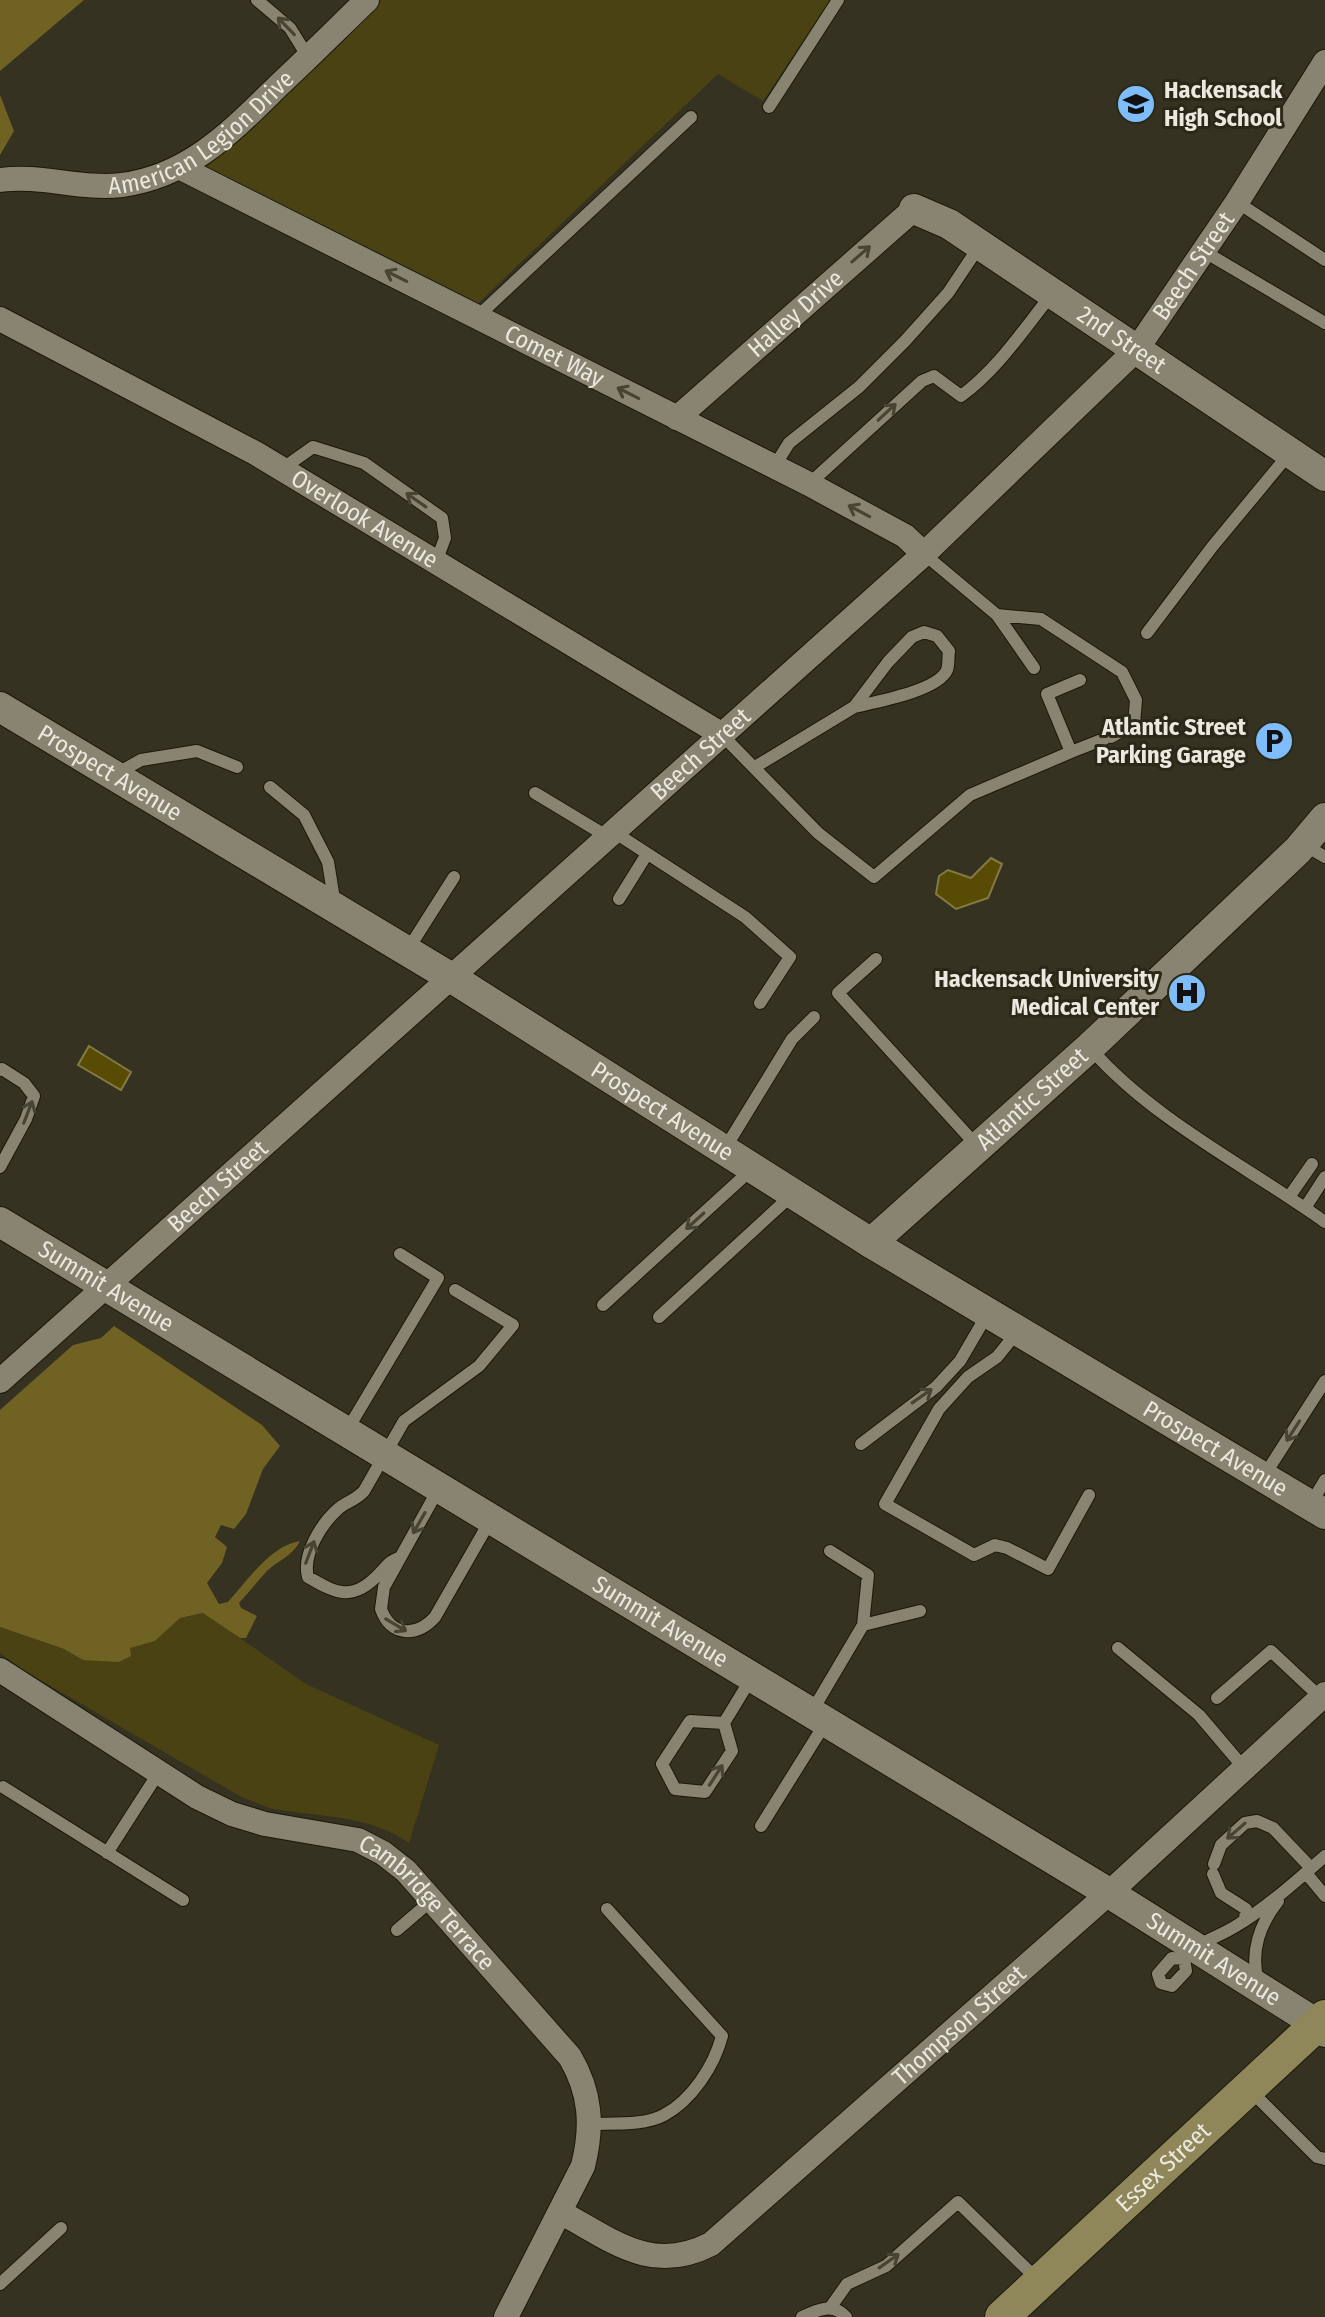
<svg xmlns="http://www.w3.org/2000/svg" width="1325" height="2317" viewBox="0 0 1325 2317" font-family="'Fira Sans Condensed',sans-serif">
	<rect width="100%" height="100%" fill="#353221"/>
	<!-- green -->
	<path fill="#4b4214" d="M357 0H830L763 101 718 74 472 309 188 166Z
		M204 1613 306 1684 439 1745 409 1843C370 1815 320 1817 274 1809 262 1806 250 1800 238 1795L23 1670 0 1653V1627L64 1649 83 1660 155 1641 180 1618Z"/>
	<!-- forest -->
	<path fill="#6f6223" d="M0 0H84L0 71Z
		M0 95 14 131 0 155Z
		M114 1326 262 1425 280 1446 263 1469 246 1514 234 1529 221 1525 215 1537 227 1547 222 1563 207 1583 219 1604 228 1602C247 1581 271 1545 300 1541 291 1558 279 1559 266 1572 257 1582 248 1593 239 1603L241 1608 257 1616 246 1638H240L203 1613 180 1618 155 1641 130 1648 131 1656 119 1662 83 1660 64 1649 0 1627V1410L73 1345 101 1338Z"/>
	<!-- water -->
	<path fill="#584b03" stroke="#847a45" stroke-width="2" d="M991 858 1002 864 988 898 956 909 936 894 939 876 948 870 971 878Z
		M89 1046 131 1072 121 1090 78 1065Z"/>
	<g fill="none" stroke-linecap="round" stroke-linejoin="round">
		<!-- service casing -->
		<g stroke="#1c190a" stroke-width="14">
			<path id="service" d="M257 0 290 28 308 57
				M769 107 838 0
				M1237 202 1325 260
				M1205 252 1325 323
				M477 317 691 117
				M774 467 789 443 859 387 905 341 948 293 980 245
				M282 469 313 447 364 463 442 518 445 538 436 562
				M809 484 922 381 934 376 961 396C998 369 1023 330 1052 294
				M924 554 997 615 1034 668
				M997 615 1041 619 1122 672 1136 700 1134 724 1111 737
				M1147 633 1212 547 1289 454
				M721 734 818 833 874 877 970 795 1071 752 1047 694 1080 680
				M1071 752 1104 739
				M755 767 854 707 888 662 912 637 924 632 937 636 949 651C948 656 949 665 947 670 938 691 875 702 854 707
				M116 774 141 760 197 751 237 767
				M270 787 304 815 328 862 335 905
				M535 793 608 837
				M614 832 745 917 790 957 760 1003
				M1303 844 1325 857
				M619 899 647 854
				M407 951 454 877
				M876 959 838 993 978 1147
				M1091 1049C1152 1119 1248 1167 1325 1222
				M0 1070 2 1069 24 1083 34 1096 26 1119 0 1167
				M724 1150 792 1039 814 1017
				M1289 1197 1312 1164
				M1305 1208 1325 1177
				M603 1305 753 1168
				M659 1317 793 1194
				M1018 1331 997 1357 968 1377 939 1409 885 1504 974 1555 995 1545 1007 1548 1048 1569 1089 1495
				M346 1432 438 1278 400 1254
				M861 1444 936 1387 960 1361 988 1313
				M1264 1476 1325 1381
				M439 1488 384 1587 381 1609C391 1637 417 1637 435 1617L490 1521
				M1310 1505 1325 1480
				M830 1551 868 1575 863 1625
				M399 1558C389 1561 387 1566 380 1573 353 1602 337 1594 308 1577 302 1555 321 1524 338 1509 346 1502 356 1500 364 1491L404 1421 479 1366 513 1325 455 1290
				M1118 1648 1199 1715 1244 1768
				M1217 1698 1271 1651 1321 1698
				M811 1713 863 1625 920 1611
				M724 1723 690 1721 662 1764 675 1789 705 1792 732 1751 724 1723 752 1677
				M3 1787 183 1900
				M761 1826 826 1722
				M107 1853 159 1772
				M1214 1864 1221 1845 1245 1823 1257 1821 1273 1828 1311 1868
				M1306 1873 1325 1896
				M1213 1874 1221 1893 1246 1909 1245 1920
				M397 1930 432 1900
				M1258 1981C1250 1952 1260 1924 1278 1901
				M1161 1983 1172 1986 1186 1971 1184 1959C1198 1941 1217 1938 1236 1926 1269 1906 1296 1881 1325 1856
				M1161 1983 1158 1974 1172 1958 1184 1959
				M1250 2090 1317 2157 1325 2159
				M590 2124C612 2123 644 2126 664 2115 692 2100 714 2066 722 2036L607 1909
				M0 2284 61 2228
				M830 2308 847 2284 886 2266 958 2202 1038 2280
				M802 2317C817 2310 833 2302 846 2317"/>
		</g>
		<!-- minor casing -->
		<g stroke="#1c190a" stroke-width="26">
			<g id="minor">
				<path id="s1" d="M181 168 809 484 905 536 924 554"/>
				<path id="s2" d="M0 180C41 174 81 190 122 185 190 176 233 130 279 85 309 57 338 28 367 0"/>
				<path id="s3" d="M0 319 257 454 721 734"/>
				<path id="s4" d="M677 418 914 209"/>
				<path id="s5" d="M0 1381 924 554 1137 349 1237 202 1325 62"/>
				<path id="s6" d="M0 1670 197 1797 232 1814 265 1824 358 1840 383 1853 406 1871 570 2057C591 2093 593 2126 583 2166L506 2317"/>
				<path id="s7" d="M560 2212C612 2240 651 2275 711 2244L1109 1893 1325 1694"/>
			</g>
		</g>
		<!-- tertiary casing -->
		<g stroke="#1c190a" stroke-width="32">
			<g id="tertiary">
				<path id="s8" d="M914 209 949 224 1325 476"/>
				<path id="s9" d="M0 707 452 978 871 1243 1325 1514"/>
				<path id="s10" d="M0 1222 1109 1893 1317 2024 1325 2032"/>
				<path id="s11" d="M871 1243 1090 1047 1298 850 1325 818"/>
			</g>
		</g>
		<!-- secondary casing -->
		<g stroke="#1c190a" stroke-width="36">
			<g id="secondary">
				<path id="s12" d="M1002 2317 1325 2017"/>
			</g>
		</g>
		<!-- service -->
		<use href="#service" stroke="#888471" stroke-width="12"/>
		<!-- minor -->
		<use href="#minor" stroke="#888471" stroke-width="24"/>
		<!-- tertiary -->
		<use href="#tertiary" stroke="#888471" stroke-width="30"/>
		<!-- secondary -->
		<use href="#secondary" stroke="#8f8659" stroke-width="34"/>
	</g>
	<!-- one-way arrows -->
	<defs><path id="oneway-shaft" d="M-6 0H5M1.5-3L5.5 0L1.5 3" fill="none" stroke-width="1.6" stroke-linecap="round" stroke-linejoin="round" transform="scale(2)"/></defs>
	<g stroke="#474433">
		<use href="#oneway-shaft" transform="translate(286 26) rotate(-134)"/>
		<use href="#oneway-shaft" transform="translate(861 254) rotate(-41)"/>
		<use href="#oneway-shaft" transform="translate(396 276) rotate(-153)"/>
		<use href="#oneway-shaft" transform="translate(628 393) rotate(-153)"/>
		<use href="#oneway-shaft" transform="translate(887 412) rotate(-43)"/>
		<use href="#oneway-shaft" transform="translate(416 500) rotate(-145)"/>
		<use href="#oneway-shaft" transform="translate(859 511) rotate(-152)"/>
		<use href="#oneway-shaft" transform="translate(28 1112) rotate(-69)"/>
		<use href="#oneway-shaft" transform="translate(695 1221) rotate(138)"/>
		<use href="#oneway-shaft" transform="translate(922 1396) rotate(-35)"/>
		<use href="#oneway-shaft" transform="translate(1293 1431) rotate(123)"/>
		<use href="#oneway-shaft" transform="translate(419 1523) rotate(120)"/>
		<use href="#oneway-shaft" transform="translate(310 1552) rotate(-69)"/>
		<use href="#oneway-shaft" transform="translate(396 1625) rotate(31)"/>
		<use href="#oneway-shaft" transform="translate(716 1775) rotate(-57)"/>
		<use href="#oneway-shaft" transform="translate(1236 1831) rotate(139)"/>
		<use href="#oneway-shaft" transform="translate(889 2261) rotate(-35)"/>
	</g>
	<!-- icons -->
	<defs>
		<g id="school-disc" transform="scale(2)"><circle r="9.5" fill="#7ebdf9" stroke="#2b2818"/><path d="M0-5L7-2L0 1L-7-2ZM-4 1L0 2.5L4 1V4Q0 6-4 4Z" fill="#111"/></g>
		<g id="parking-disc" transform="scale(2)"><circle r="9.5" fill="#7ebdf9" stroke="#2b2818"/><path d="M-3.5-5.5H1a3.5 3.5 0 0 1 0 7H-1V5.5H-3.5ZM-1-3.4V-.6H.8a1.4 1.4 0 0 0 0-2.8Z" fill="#111"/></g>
		<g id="hospital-disc" transform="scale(2)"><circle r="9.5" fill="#7ebdf9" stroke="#2b2818"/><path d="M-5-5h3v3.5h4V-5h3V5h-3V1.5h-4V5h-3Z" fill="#111"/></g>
	</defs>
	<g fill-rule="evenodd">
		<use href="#school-disc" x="1136" y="104"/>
		<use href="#parking-disc" x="1274" y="741"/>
		<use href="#hospital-disc" x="1187" y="993"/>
	</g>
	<g text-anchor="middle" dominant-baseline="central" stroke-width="6" stroke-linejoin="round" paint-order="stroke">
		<!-- poi labels -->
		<g font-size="24" font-weight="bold" fill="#ebe9df" stroke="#2b2818" text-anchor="end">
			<text x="1164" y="90" text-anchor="start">Hackensack<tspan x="1164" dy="28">High School</tspan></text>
			<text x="1246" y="727">Atlantic Street<tspan x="1246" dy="28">Parking Garage</tspan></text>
			<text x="1159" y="979">Hackensack University<tspan x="1159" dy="28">Medical Center</tspan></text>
		</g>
		<!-- street labels -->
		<g font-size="24" fill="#ebe9df" stroke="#2b2818">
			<text stroke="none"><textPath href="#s2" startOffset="218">American Legion Drive</textPath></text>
			<text stroke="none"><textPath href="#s5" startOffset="1636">Beech Street</textPath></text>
			<text stroke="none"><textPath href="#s4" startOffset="158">Halley Drive</textPath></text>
			<text stroke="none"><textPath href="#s8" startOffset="246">2nd Street</textPath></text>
			<text stroke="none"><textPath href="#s1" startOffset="418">Comet Way</textPath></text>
			<text stroke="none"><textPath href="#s3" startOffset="416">Overlook Avenue</textPath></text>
			<text stroke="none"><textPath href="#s5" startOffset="940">Beech Street</textPath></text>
			<text stroke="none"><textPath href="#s9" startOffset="128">Prospect Avenue</textPath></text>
			<text stroke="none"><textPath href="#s11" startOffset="216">Atlantic Street</textPath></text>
			<text stroke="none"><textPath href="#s9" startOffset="776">Prospect Avenue</textPath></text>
			<text stroke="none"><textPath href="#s5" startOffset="292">Beech Street</textPath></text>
			<text stroke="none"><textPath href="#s10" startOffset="124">Summit Avenue</textPath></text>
			<text stroke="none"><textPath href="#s9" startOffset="1424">Prospect Avenue</textPath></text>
			<text stroke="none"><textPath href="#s10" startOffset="772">Summit Avenue</textPath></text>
			<text stroke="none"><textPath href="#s6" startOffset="496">Cambridge Terrace</textPath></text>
			<text stroke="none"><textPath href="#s10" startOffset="1420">Summit Avenue</textPath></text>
			<text stroke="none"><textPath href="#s7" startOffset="494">Thompson Street</textPath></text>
			<text stroke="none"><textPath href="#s12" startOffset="220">Essex Street</textPath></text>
		</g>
	</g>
</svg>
